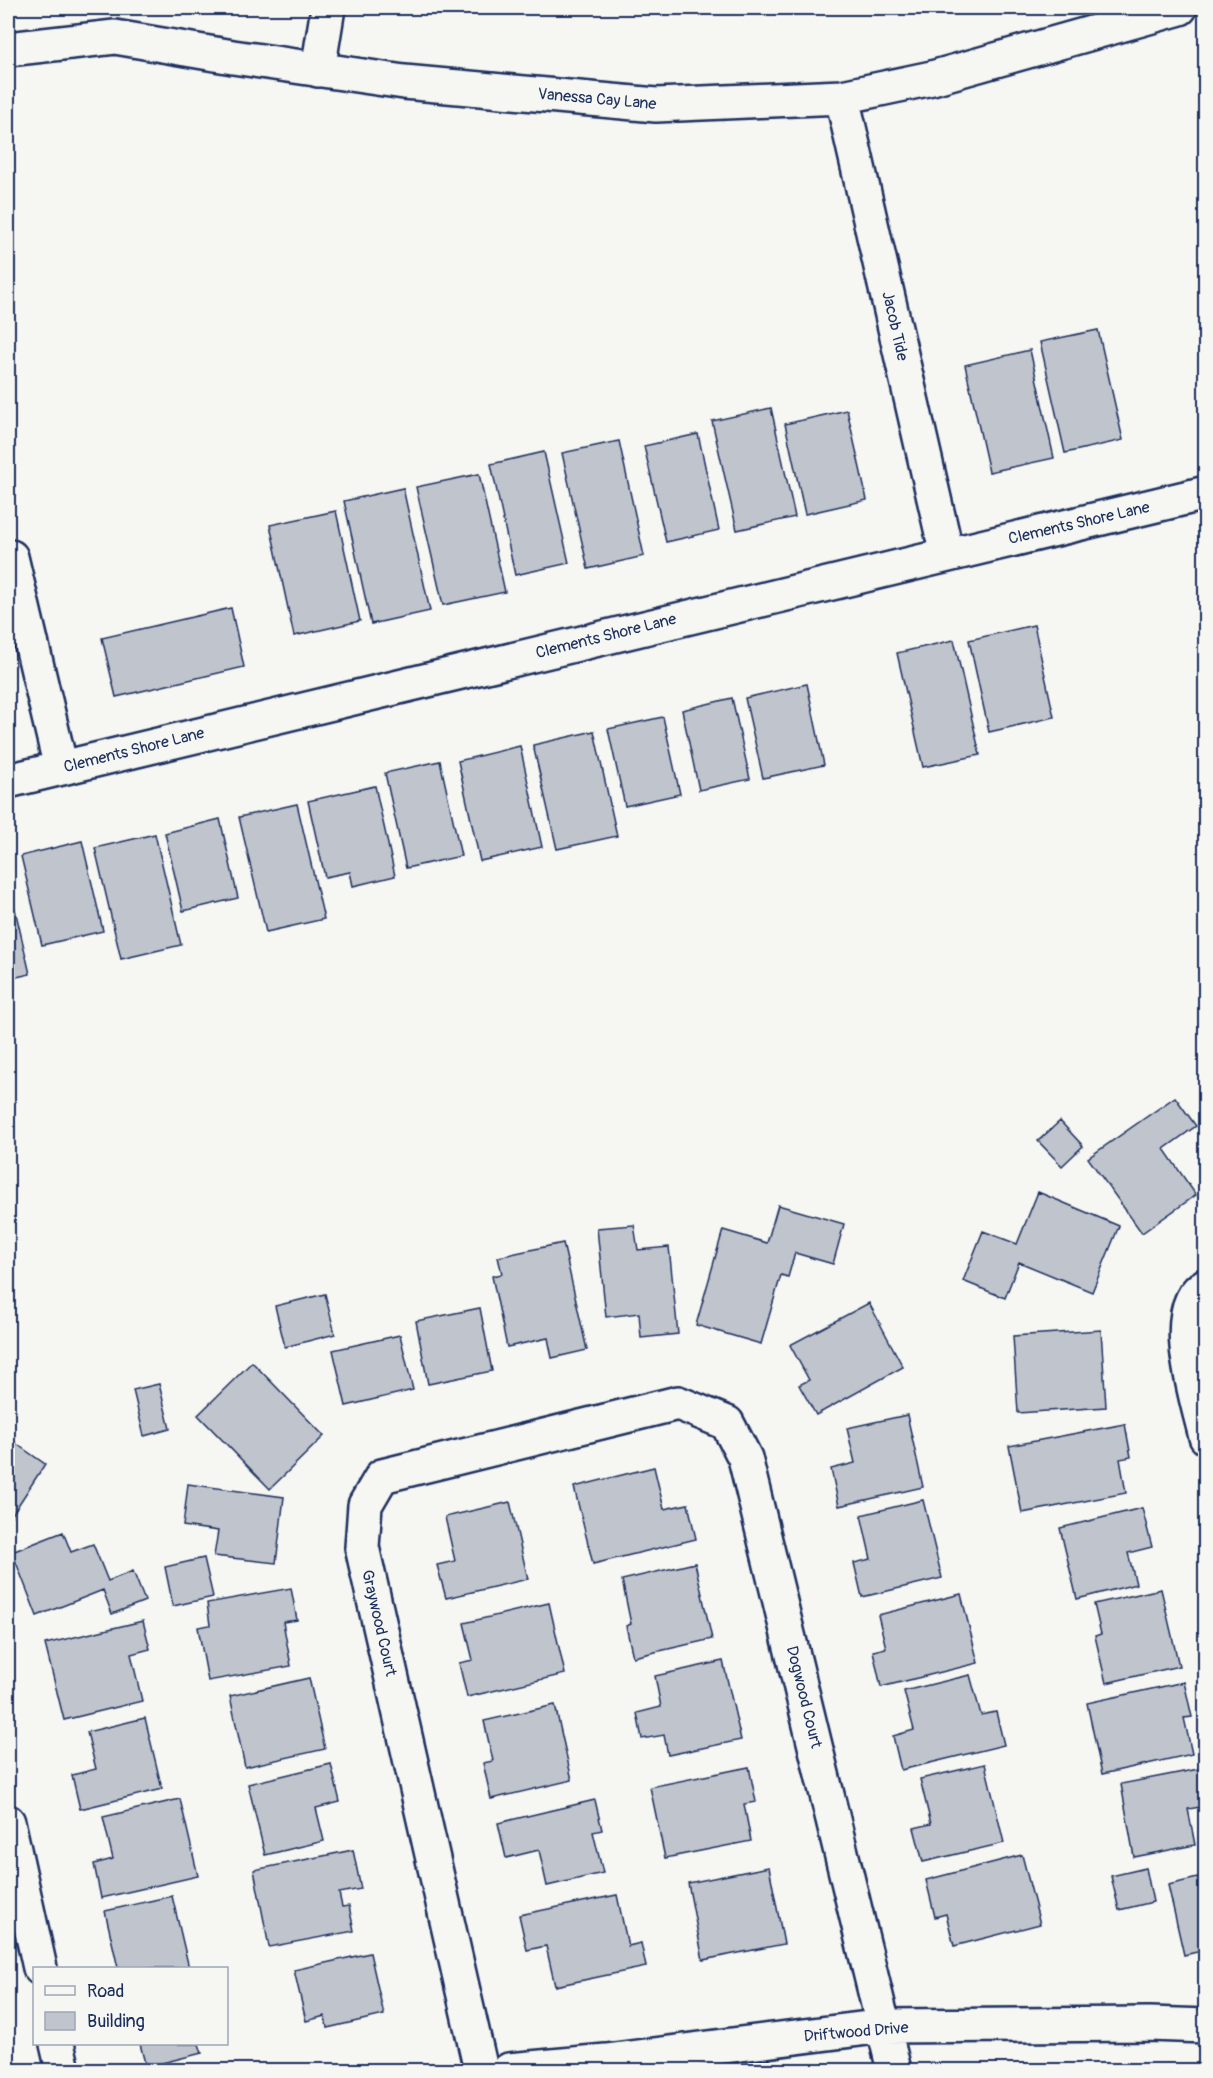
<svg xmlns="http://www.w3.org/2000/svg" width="1213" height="2078" viewBox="0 0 1213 2078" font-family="Pangolin,sans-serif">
	<rect width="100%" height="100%" fill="#f6f6f2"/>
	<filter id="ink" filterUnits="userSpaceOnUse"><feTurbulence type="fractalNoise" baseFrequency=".0167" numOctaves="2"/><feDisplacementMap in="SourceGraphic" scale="12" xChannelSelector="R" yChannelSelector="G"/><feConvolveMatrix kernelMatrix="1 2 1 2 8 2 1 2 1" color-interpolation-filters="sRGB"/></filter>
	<g filter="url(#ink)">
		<!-- building -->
		<path fill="#c0c4cd" stroke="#1b2f5e" stroke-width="1.5" d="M1098 330 1123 440 1065 453 1040 342Z
			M1030 350 1054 458 989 472 965 365Z
			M771 408 795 517 737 530 712 421Z
			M847 410 867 500 805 514 785 424Z
			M698 434 719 530 666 542 644 446Z
			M619 441 644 556 588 569 562 453Z
			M544 452 569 563 515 575 491 464Z
			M479 474 505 592 443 605 416 487Z
			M403 488 430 611 371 624 344 501Z
			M336 511 360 621 294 636 270 525Z
			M231 608 244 667 116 697 102 638Z
			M1034 625 1054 717 989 732 969 640Z
			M954 640 980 755 923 767 897 653Z
			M807 684 824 765 763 778 745 698Z
			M732 698 750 779 699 790 682 710Z
			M663 717 680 794 625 806 608 729Z
			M594 731 617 836 557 849 533 745Z
			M520 746 542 847 480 861 458 761Z
			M440 761 461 856 406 868 385 773Z
			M375 786 395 876 353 886 350 872 325 877 308 801Z
			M297 804 324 919 266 932 239 817Z
			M220 819 238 898 183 911 165 833Z
			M155 834 181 945 121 959 95 848Z
			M82 841 103 931 42 945 21 856Z
			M8 879 30 974 8 979Z
			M1175 1097 1196 1126 1164 1149 1196 1195 1142 1233 1088 1158Z
			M1060 1121 1083 1146 1062 1166 1038 1141Z
			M1038 1192 1119 1226 1092 1292 1019 1262 1005 1298 963 1281 983 1231 1017 1244Z
			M778 1205 844 1224 833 1264 795 1253 788 1277 781 1275 761 1344 696 1325 723 1230 767 1243Z
			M634 1225 638 1250 669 1247 678 1334 641 1338 639 1313 606 1317 597 1228Z
			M563 1243 587 1350 552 1358 548 1338 507 1347 492 1276 502 1274 498 1257Z
			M325 1294 335 1334 285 1347 275 1306Z
			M869 1303 903 1367 816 1415 799 1385 809 1380 790 1345Z
			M480 1308 492 1371 428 1384 416 1321Z
			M1101 1330 1106 1407 1018 1413 1013 1336Z
			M400 1335 413 1390 346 1406 333 1350Z
			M252 1362 324 1436 270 1489 198 1415Z
			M159 1384 170 1429 144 1436 133 1390Z
			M907 1415 923 1487 839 1506 831 1469 855 1463 847 1428Z
			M1125 1424 1131 1457 1120 1459 1126 1493 1022 1513 1009 1446Z
			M8 1438 45 1464 8 1521Z
			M654 1467 664 1509 688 1504 696 1539 593 1564 574 1487Z
			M188 1484 284 1497 276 1563 214 1556 218 1531 183 1526Z
			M923 1500 942 1578 862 1597 854 1563 871 1559 861 1515Z
			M510 1502 528 1579 446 1598 437 1565 455 1561 445 1517Z
			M1142 1508 1152 1547 1128 1553 1136 1584 1077 1599 1060 1528Z
			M63 1532 71 1552 93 1544 108 1581 133 1571 145 1601 112 1614 103 1590 37 1616 12 1552Z
			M204 1558 213 1597 173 1606 165 1567Z
			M695 1563 712 1639 633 1657 626 1626 631 1624 622 1580Z
			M291 1588 297 1620 283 1622 291 1666 208 1681 198 1627 210 1625 207 1603Z
			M1161 1589 1179 1666 1106 1683 1095 1636 1101 1634 1094 1604Z
			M961 1594 978 1663 881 1687 873 1651 886 1648 878 1615Z
			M549 1603 565 1674 467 1697 459 1663 473 1660 464 1623Z
			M143 1621 150 1649 131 1654 142 1701 64 1720 45 1644Z
			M723 1661 741 1740 668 1755 664 1735 642 1739 637 1713 661 1707 655 1676Z
			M970 1675 981 1715 996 1712 1004 1745 901 1770 893 1736 914 1730 904 1691Z
			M309 1678 325 1749 245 1767 230 1696Z
			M1184 1682 1192 1717 1184 1718 1192 1754 1102 1774 1087 1703Z
			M555 1705 572 1780 491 1799 483 1763 493 1761 484 1721Z
			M145 1718 162 1789 80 1809 72 1775 96 1769 87 1732Z
			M331 1764 340 1802 316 1808 324 1841 265 1855 248 1784Z
			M985 1764 1004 1843 923 1862 914 1828 931 1824 920 1779Z
			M749 1767 756 1802 744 1804 751 1841 665 1858 650 1787Z
			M1204 1768 1206 1806 1188 1809 1195 1845 1134 1857 1121 1784Z
			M180 1799 198 1876 101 1898 94 1864 113 1859 103 1817Z
			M595 1800 602 1830 593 1832 603 1873 547 1886 539 1850 506 1858 498 1823Z
			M353 1850 361 1889 339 1893 342 1907 349 1906 354 1931 269 1947 254 1870Z
			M1022 1855 1040 1924 954 1946 946 1914 935 1917 926 1880Z
			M769 1867 784 1944 703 1960 688 1883Z
			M1146 1868 1153 1902 1119 1910 1111 1876Z
			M1206 1876V1950L1184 1955 1168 1885Z
			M617 1895 628 1946 641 1943 646 1967 555 1986 546 1946 527 1950 519 1915Z
			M172 1896 189 1968H118L105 1911Z
			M370 1953 384 2015 327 2028 325 2016 306 2021 294 1970Z
			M140 2044H199L202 2053 146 2067Z"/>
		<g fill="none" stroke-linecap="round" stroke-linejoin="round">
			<!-- minor casing -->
			<g stroke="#1b2f5e" stroke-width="38">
				<path id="minor" d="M8 49 115 37 233 57 404 82 656 105 842 97 932 78 1180 8
					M318 70 328 8
					M842 97 947 555
					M11 557 61 768
					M8 781 1206 493
					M1206 1285C1166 1306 1198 1403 1206 1437
					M8 1822 40 1968
					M57 2044 63 2070
					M481 2070 362 1547 365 1505 382 1476 678 1403 727 1423 745 1458 894 2070
					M509 2070 606 2061 884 2026 1150 2024 1206 2026"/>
			</g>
			<!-- minor -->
			<use href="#minor" stroke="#f6f6f2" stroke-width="33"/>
		</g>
	</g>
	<g text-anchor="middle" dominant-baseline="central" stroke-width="4.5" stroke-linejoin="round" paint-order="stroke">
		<!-- street labels -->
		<g font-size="16" fill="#1b2f5e" stroke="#f6f6f2">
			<text transform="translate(597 99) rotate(5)">Vanessa Cay Lane</text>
			<text transform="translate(895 326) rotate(77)">Jacob Tide</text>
			<text transform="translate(1079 523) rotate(-13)">Clements Shore Lane</text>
			<text transform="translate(606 636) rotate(-14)">Clements Shore Lane</text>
			<text transform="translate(134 750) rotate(-14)">Clements Shore Lane</text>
			<text transform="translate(379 1623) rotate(77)">Graywood Court</text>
			<text transform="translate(804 1697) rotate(76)">Dogwood Court</text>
			<text transform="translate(856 2032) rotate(-5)">Driftwood Drive</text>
		</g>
	</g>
	<!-- margin -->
	<rect width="1213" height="2078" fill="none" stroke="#f6f6f2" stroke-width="30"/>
	<rect x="15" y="15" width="1183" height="2048" fill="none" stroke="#1b2f5e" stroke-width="2" filter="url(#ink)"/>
	<!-- legend -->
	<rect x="33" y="1967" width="195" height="78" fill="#f6f6f2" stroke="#9ea6b7" stroke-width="1.5"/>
	<rect x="45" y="1986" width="30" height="9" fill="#f6f6f2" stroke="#9ea6b7" stroke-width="1.5"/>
	<text x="87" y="1997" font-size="18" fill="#1b2f5e">Road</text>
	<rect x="45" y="2012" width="30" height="18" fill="#c0c4cd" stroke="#9ea6b7" stroke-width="1.5"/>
	<text x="87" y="2027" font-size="18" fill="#1b2f5e">Building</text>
</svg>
